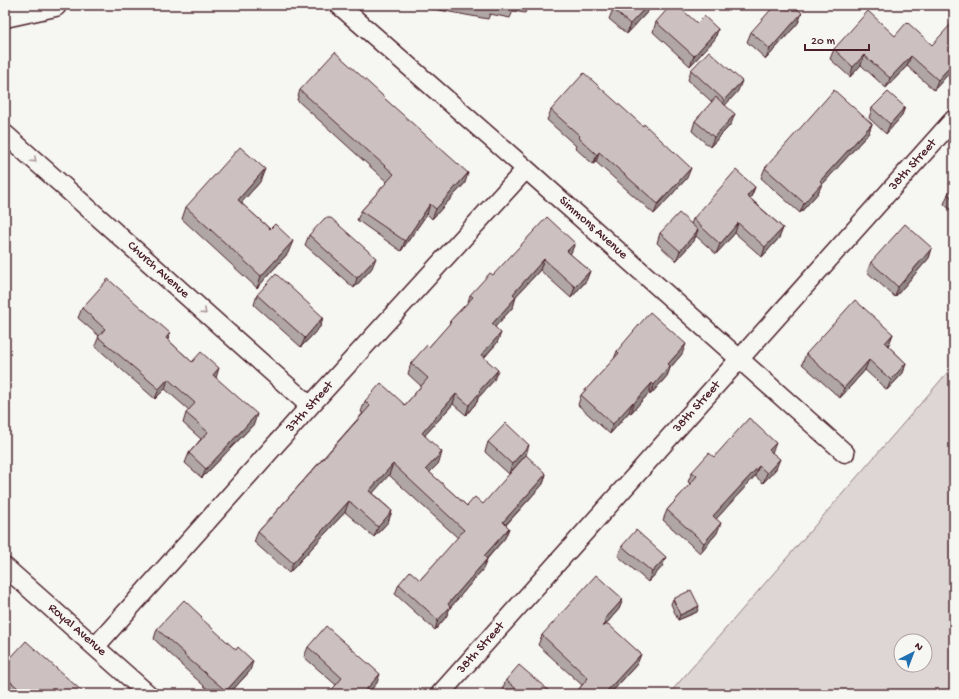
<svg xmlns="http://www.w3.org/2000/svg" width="959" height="699" viewBox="0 0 959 699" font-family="'Gochi Hand',sans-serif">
	<rect width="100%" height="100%" fill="#f6f6f2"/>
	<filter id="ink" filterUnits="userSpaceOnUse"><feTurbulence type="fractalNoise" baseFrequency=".025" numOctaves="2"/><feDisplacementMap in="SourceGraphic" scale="8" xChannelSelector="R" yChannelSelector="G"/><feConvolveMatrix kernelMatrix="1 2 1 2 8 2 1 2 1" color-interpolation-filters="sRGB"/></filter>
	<g filter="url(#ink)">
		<!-- green -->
		<path fill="#ddd6d5" stroke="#947a80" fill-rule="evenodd" d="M947 373 954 381V694H669ZM901 641H925V665H901Z"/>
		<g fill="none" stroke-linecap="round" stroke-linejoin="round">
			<!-- street casing -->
			<g stroke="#4a1f2b" stroke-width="21">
				<path id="street" d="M339 5 526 169 845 453
					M5 134 310 406
					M5 567 148 694
					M95 647 310 406 526 169
					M440 694 954 119"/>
			</g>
			<!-- secondary casing -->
			<g stroke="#4a1f2b" stroke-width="25">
				<path id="secondary" d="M5 16 55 5"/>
			</g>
			<!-- street -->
			<use href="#street" stroke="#f6f6f2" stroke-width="18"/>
			<!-- secondary -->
			<use href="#secondary" stroke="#f6f6f2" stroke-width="22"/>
		</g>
		<!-- wall -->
		<path fill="#afa6a5" stroke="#4a1f2b" d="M417 5H528L525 13 513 11 510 18 490 14 488 19 417 6Z
			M617 5H651L650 9 627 34 609 19 613 9Z
			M802 13 798 23 766 59 747 42 751 32Z
			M656 22 697 23 718 29 715 39 690 66 653 32Z
			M954 26V68L934 90 907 66 886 88 861 65 850 77 830 59 834 49 895 36 932 45Z
			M691 70 738 91 725 105 731 124 710 147 692 131 695 121 712 102 688 80Z
			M300 90 383 96V97L465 183 432 219 427 214 401 251 357 220 361 211 387 182 297 100Z
			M905 107 901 117 886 134 869 118 872 108Z
			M551 110 687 178 654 214 596 162 593 164 575 148 576 146 547 120Z
			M872 124 868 134 821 186 818 193 800 213 761 178 765 168Z
			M260 182 241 203 270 229 288 253 257 288 182 219 186 207Z
			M755 187 751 197 750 198 783 228 779 238 762 257 735 233 716 254 696 236 694 240 676 261 657 243 660 233 691 224 693 219Z
			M954 187V213L944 204 948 194Z
			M309 235 372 268 354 288 305 245Z
			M575 243 570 254 590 271 586 281 571 298 540 270 516 296 513 307 495 327 497 343 484 358 494 380 478 398 477 402 466 415 453 404 425 435 439 463 429 472 467 506 483 504 546 474 543 484 506 525 509 528 505 538 487 559 483 569 450 608 446 617 435 630 395 594 399 584 420 580 458 538 389 475 372 493 392 511 388 522 374 537 345 512 289 573 254 542 258 532 363 413 361 412 365 401 405 405 421 386 408 374 411 363 429 347 449 325 450 321 468 302 470 295 493 275Z
			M932 248 929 258 895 297 867 272 871 262Z
			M257 295 323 317 320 327 301 347 254 305Z
			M82 308 170 333 168 340 192 362 216 378 254 424 202 478 185 463 189 453 201 439 183 423 186 413 189 410 165 389 155 399 95 346 99 336 78 318Z
			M893 334 889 344 888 346 906 363 903 373 887 390 865 370 840 398 802 364 806 354Z
			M617 351 682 354 670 368 667 376 650 395 649 393 631 413 629 412 610 434 578 405 581 395 614 359Z
			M488 442 526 455 509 474 485 452Z
			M772 453 776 469 763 483 755 476 716 519 717 533 700 553 663 520 667 510 690 484 688 482 692 472 714 457Z
			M622 546 662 567 648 582 618 556Z
			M623 599 619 609 606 624 605 626 641 654 637 664 610 694H577L579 689 582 685 538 645 542 635Z
			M673 599 697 612 678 620 671 604Z
			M201 619 250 671 229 694H213L181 665V664L154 639 157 629Z
			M308 647 377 683 367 694H328L336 685 304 657Z
			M5 664 85 694H10L5 690Z
			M506 680 548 690 546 694H507L502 690Z"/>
		<!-- shaded-wall -->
		<path fill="#8f8786" stroke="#4a1f2b" d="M648 5H651L650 9 627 34 630 24Z
			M802 13 798 23 766 59 770 49Z
			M718 29 715 39 690 66 694 56Z
			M864 55 861 65 850 77 853 67Z
			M911 56 907 66 886 88 890 78Z
			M954 62V68L934 90 938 80Z
			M742 81 738 91 721 110 724 100Z
			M905 107 901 117 886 134 890 124Z
			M735 114 731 124 710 147 714 137Z
			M872 124 868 134 821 186 818 193 800 213 804 203 820 181Z
			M599 152 596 162 593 164 597 155Z
			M691 168 687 178 654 214 658 204Z
			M265 169 260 182 233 212 238 200Z
			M468 173 465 183 432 219 436 209Z
			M755 187 751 197 743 206 747 196Z
			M430 204 427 214 401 251 405 241Z
			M738 223 735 233 716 254 720 244Z
			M783 228 779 238 762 257 765 247Z
			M698 230 694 240 676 261 680 251Z
			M293 241 288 253 257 288 261 276Z
			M575 243 571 253 564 261 567 251Z
			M932 248 929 258 895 297 898 287Z
			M376 258 372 268 354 288 357 278Z
			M544 259 540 270 509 304 513 294Z
			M590 271 586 281 571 298 575 287Z
			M516 297 513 307 488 335 492 324Z
			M323 317 320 327 301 347 305 338Z
			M170 333 167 342 166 338Z
			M501 333 497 343 477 365 481 355Z
			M893 334 889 344 881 353 885 343Z
			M686 344 682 354 670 368 667 376 650 395 654 385 668 364Z
			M869 360 865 370 840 398 844 388Z
			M906 363 903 373 887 390 891 380Z
			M219 368 216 378 213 375Z
			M498 370 494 380 478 398 477 402 466 415 469 405 479 391Z
			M168 379 165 389 155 399 159 389Z
			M652 383 649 393 631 413 634 403Z
			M456 394 453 404 418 443 422 433Z
			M633 402 629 412 610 434 613 424Z
			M257 414 254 424 202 478 206 469Z
			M776 443 772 453 769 450Z
			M529 445 526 455 509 474 512 464Z
			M442 452 439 463 422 480 426 469Z
			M780 459 776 469 763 483 767 473Z
			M393 464 389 475 366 501 369 491Z
			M759 466 755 476 710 526 713 516Z
			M546 474 543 484 499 532 503 522Z
			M349 501 345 512 289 573 293 563Z
			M392 511 388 522 374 537 378 527Z
			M721 523 717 533 700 553 704 543Z
			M509 528 505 538 480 566 484 556Z
			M666 557 662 567 648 582 652 572Z
			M487 559 483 569 450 608 446 617 435 630 438 620 448 604Z
			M623 599 619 609 606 624 603 633 604 620Z
			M699 606 697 612 678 620 680 615Z
			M641 654 637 664 610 694H604Z
			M253 661 250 671 229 694H225L226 691Z
			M380 674 377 683 367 694H362Z"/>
		<!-- building -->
		<path fill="#ccc1c0" stroke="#4a1f2b" d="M617 5H648L630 24 613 9Z
			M671 5H677L697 23 704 16 718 29 694 56 656 22Z
			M775 5H793L802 13 770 49 751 32Z
			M868 11 895 36 907 22 932 45 951 24 954 26V62L938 80 911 56 890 78 864 55 853 67 834 49Z
			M709 51 742 81 724 100 691 70Z
			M335 52 383 96V97L468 173 436 209 430 204 405 241 361 211 394 174 300 90Z
			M584 73 643 126 644 124 691 168 658 204 599 152 597 155 579 138 580 136 551 110Z
			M834 90 872 124 820 181 822 183 804 203 765 168Z
			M888 92 905 107 890 124 872 108Z
			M716 97 735 114 714 137 695 121Z
			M240 147 265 169 238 200 270 229 275 224 293 241 261 276 186 207Z
			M736 170 755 187 747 196 783 228 765 247 738 223 720 244 693 219Z
			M954 187V200L948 194Z
			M679 213 698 230 680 251 660 233Z
			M547 217 575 243 567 251 590 271 575 287 544 259 513 294 516 297 492 324 501 333 481 355 498 370 479 391 480 392 469 405 456 394 422 433 442 452 426 469 467 506 475 497 483 504 526 455 546 474 503 522 509 528 484 556 487 559 448 604 450 607 438 620 399 584 410 571 420 580 464 530 393 464 369 491 392 511 378 527 349 501 293 563 258 532 370 406 365 401 381 383 405 405 428 378 411 363 427 345 429 347 451 322 450 321 473 297 470 295 490 273 493 275Z
			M325 218H331L376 258 357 278 309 235Z
			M905 224 932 248 898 287 871 262Z
			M276 274 323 317 305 338 257 295Z
			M108 279 170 333 166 338 192 362 201 352 219 368 213 375 257 414 206 469 189 453 208 432 186 413 195 403 168 379 159 389 98 337 105 329 82 308Z
			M855 300 893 334 885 343 906 363 891 380 869 360 844 388 806 354Z
			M650 312 686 344 668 364 670 366 654 385 652 383 634 403 633 402 613 424 581 395 619 353 617 351Z
			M749 418 776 443 769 450 780 459 767 473 759 466 713 516 721 523 704 543 667 510 697 476 692 472 709 453 714 457Z
			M506 423 529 445 512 464 488 442Z
			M636 530 666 557 652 572 622 546Z
			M596 575 623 599 604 620 606 623 602 627 608 624 641 654 604 694H584L579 689 588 678 542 635Z
			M691 590 699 606 680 615 673 599Z
			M184 600 202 617 201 618 236 650 238 647 253 661 226 691 184 655 185 654 157 629Z
			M326 626 380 674 363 693 361 692 359 694H328L342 678 308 647Z
			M26 641 85 694H25L5 677V664Z
			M519 665 548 690 544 694H522L506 680Z
			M285 691 289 694H283Z"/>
		<!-- one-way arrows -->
		<defs><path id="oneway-chevron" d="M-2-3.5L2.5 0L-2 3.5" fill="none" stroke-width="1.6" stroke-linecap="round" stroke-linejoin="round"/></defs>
		<g stroke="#a99598">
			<use href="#oneway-chevron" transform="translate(34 160) rotate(42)"/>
			<use href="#oneway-chevron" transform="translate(204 312) rotate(42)"/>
		</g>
	</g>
	<g text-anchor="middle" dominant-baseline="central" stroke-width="4" stroke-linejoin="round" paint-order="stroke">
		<!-- street labels -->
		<g font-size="13" fill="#4a1f2b" stroke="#f6f6f2">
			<text transform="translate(913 165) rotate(-48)">38th Street</text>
			<text transform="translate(593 228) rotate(42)">Simmons Avenue</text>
			<text transform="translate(158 270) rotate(42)">Church Avenue</text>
			<text transform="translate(310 407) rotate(-48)">37th Street</text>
			<text transform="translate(697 407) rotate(-48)">38th Street</text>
			<text transform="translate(77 630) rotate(41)">Royal Avenue</text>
			<text transform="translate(481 648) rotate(-48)">38th Street</text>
		</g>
	</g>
	<!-- margin -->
	<rect width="959" height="699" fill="none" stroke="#f6f6f2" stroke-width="20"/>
	<rect x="10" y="10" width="939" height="679" fill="none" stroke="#4a1f2b" stroke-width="1.5" filter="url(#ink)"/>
	<!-- north arrow -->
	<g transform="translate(913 653) rotate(42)"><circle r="19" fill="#f6f6f2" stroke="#b1a0a2"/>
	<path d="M0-3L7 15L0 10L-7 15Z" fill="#1f6fb2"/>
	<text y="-6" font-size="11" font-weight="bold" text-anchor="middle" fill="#4a1f2b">N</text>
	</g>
	<!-- scale -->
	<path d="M805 44v6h64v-6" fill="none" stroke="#4a1f2b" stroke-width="2"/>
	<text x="811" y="44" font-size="12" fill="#4a1f2b" stroke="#f6f6f2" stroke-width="3" paint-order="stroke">20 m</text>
</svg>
